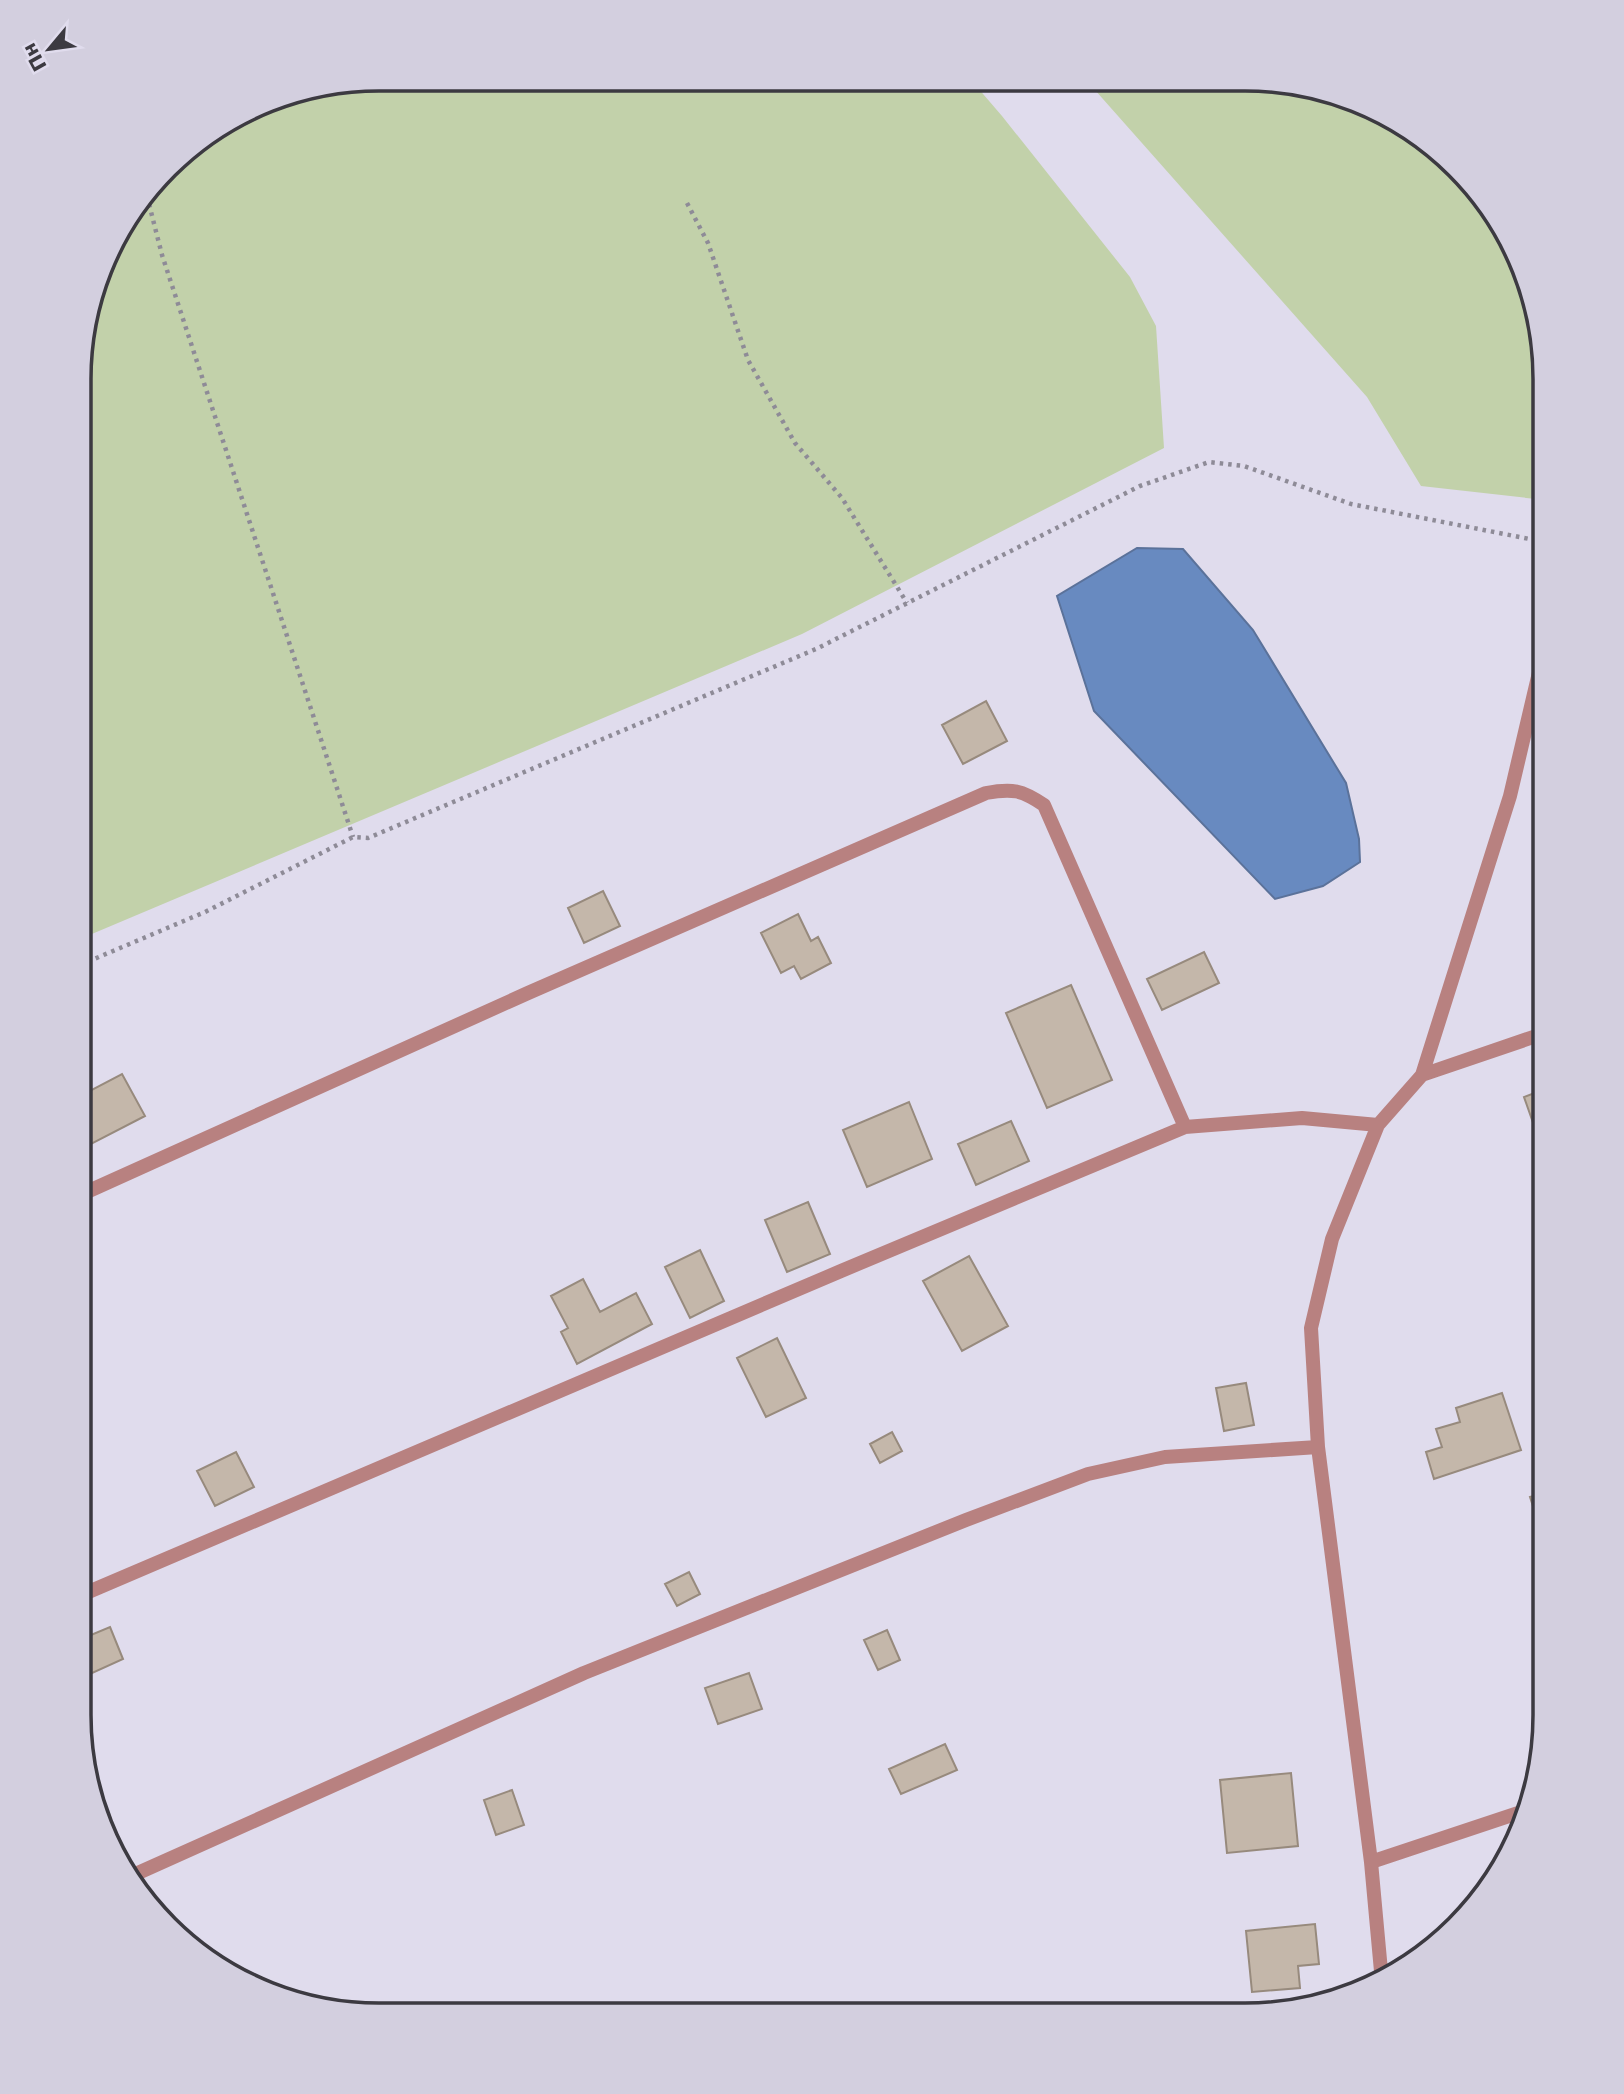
<svg xmlns="http://www.w3.org/2000/svg" width="1624" height="2094" viewBox="0 0 1624 2094" font-family="'DejaVu Sans',sans-serif">
	<rect width="100%" height="100%" fill="#e0dced"/>
	<!-- green -->
	<path fill="#c2d1aa" d="M379 79 971 80 1002 116 1130 277 1156 326 1164 448 802 634 80 939 81 340 119 229 181 153 282 95Z
		M1087 81H1284L1412 130 1471 181 1514 246 1545 379V500L1421 486 1367 397Z"/>
	<!-- water -->
	<path fill="#688ac0" stroke="#5b729a" stroke-width="2" d="M1137 548 1183 549 1253 630 1346 783 1359 839 1360 862 1323 886 1275 899 1094 711 1057 596Z"/>
	<!-- building -->
	<path fill="#c4b7aa" stroke="#978a7d" stroke-width="2" d="M986 701 1007 741 963 764 942 725Z
		M603 891 620 926 584 943 568 908Z
		M798 914 811 941 818 937 831 963 801 979 794 966 781 973 761 933Z
		M1204 952 1219 983 1162 1010 1147 979Z
		M1071 985 1112 1080 1047 1108 1006 1013Z
		M122 1074 145 1116 91 1144 80 1122V1096Z
		M1545 1089V1131L1537 1134 1524 1097Z
		M909 1102 932 1159 867 1187 843 1130Z
		M1011 1121 1029 1161 976 1185 958 1144Z
		M808 1202 830 1254 787 1272 765 1220Z
		M700 1250 724 1301 690 1318 665 1267Z
		M969 1256 1008 1326 962 1351 923 1281Z
		M583 1279 600 1312 636 1293 652 1324 577 1364 561 1332 568 1328 551 1296Z
		M777 1338 806 1398 766 1417 737 1358Z
		M1246 1383 1254 1425 1224 1431 1216 1388Z
		M1502 1393 1521 1450 1434 1479 1426 1452 1442 1447 1436 1429 1460 1422 1456 1408Z
		M892 1432 902 1451 880 1463 870 1444Z
		M236 1452 254 1487 215 1506 197 1471Z
		M1545 1493V1540H1544L1530 1497Z
		M689 1572 700 1594 677 1606 665 1584Z
		M110 1627 123 1659 79 1679V1640Z
		M887 1630 900 1660 878 1670 864 1640Z
		M749 1673 762 1709 718 1724 705 1688Z
		M945 1744 957 1770 901 1794 889 1769Z
		M1291 1773 1298 1846 1227 1853 1220 1780Z
		M512 1790 524 1825 496 1835 484 1800Z
		M1315 1924 1319 1964 1298 1966 1300 1988 1252 1992 1246 1931Z"/>
	<g fill="none" stroke-linecap="round" stroke-linejoin="round">
		<!-- path -->
		<path stroke="#8e8b97" stroke-width="4.5" stroke-dasharray="3.5 5" stroke-linecap="butt" d="M147 196 162 255 353 837
			M687 203 708 243 748 360 795 443 842 498 907 603
			M80 965 205 912 353 837 368 838 816 649 1140 486 1209 462 1244 466 1351 504 1545 542"/>
		<!-- street -->
		<path stroke="#b88180" stroke-width="14" d="M1422 1075 1545 1033
			M80 1195 528 993 986 793C1012 788 1022 790 1044 805L1185 1127
			M79 1596 841 1271 1185 1127 1302 1118 1378 1125
			M1371 1862 1530 1809
			M129 1877 584 1673 966 1520 1088 1474 1165 1457 1318 1447
			M1382 1982 1371 1862 1318 1447 1311 1328 1332 1239 1378 1125 1422 1075 1510 796 1545 647"/>
	</g>
	<!-- crop -->
	<path d="M0 0H1624V2094H0ZM379 91H1245A288 288 0 0 1 1533 379V1715A288 288 0 0 1 1245 2003H379A288 288 0 0 1 91 1715V379A288 288 0 0 1 379 91Z" fill="#d3cfdf" fill-rule="evenodd"/>
	<path fill="none" stroke="#3c3a41" stroke-width="3.5" d="M379 91H1245A288 288 0 0 1 1533 379V1715A288 288 0 0 1 1245 2003H379A288 288 0 0 1 91 1715V379A288 288 0 0 1 379 91Z"/>
	<!-- north arrow -->
	<g transform="translate(49 49) rotate(241)" stroke="#e0dced" stroke-width="5" paint-order="stroke">
	<path d="M0-5L12 26L0 18L-12 26Z" fill="#3c3a41"/>
	<text y="-10" font-size="19" font-weight="bold" text-anchor="middle" fill="#3c3a41">Пн</text>
	</g>
</svg>
